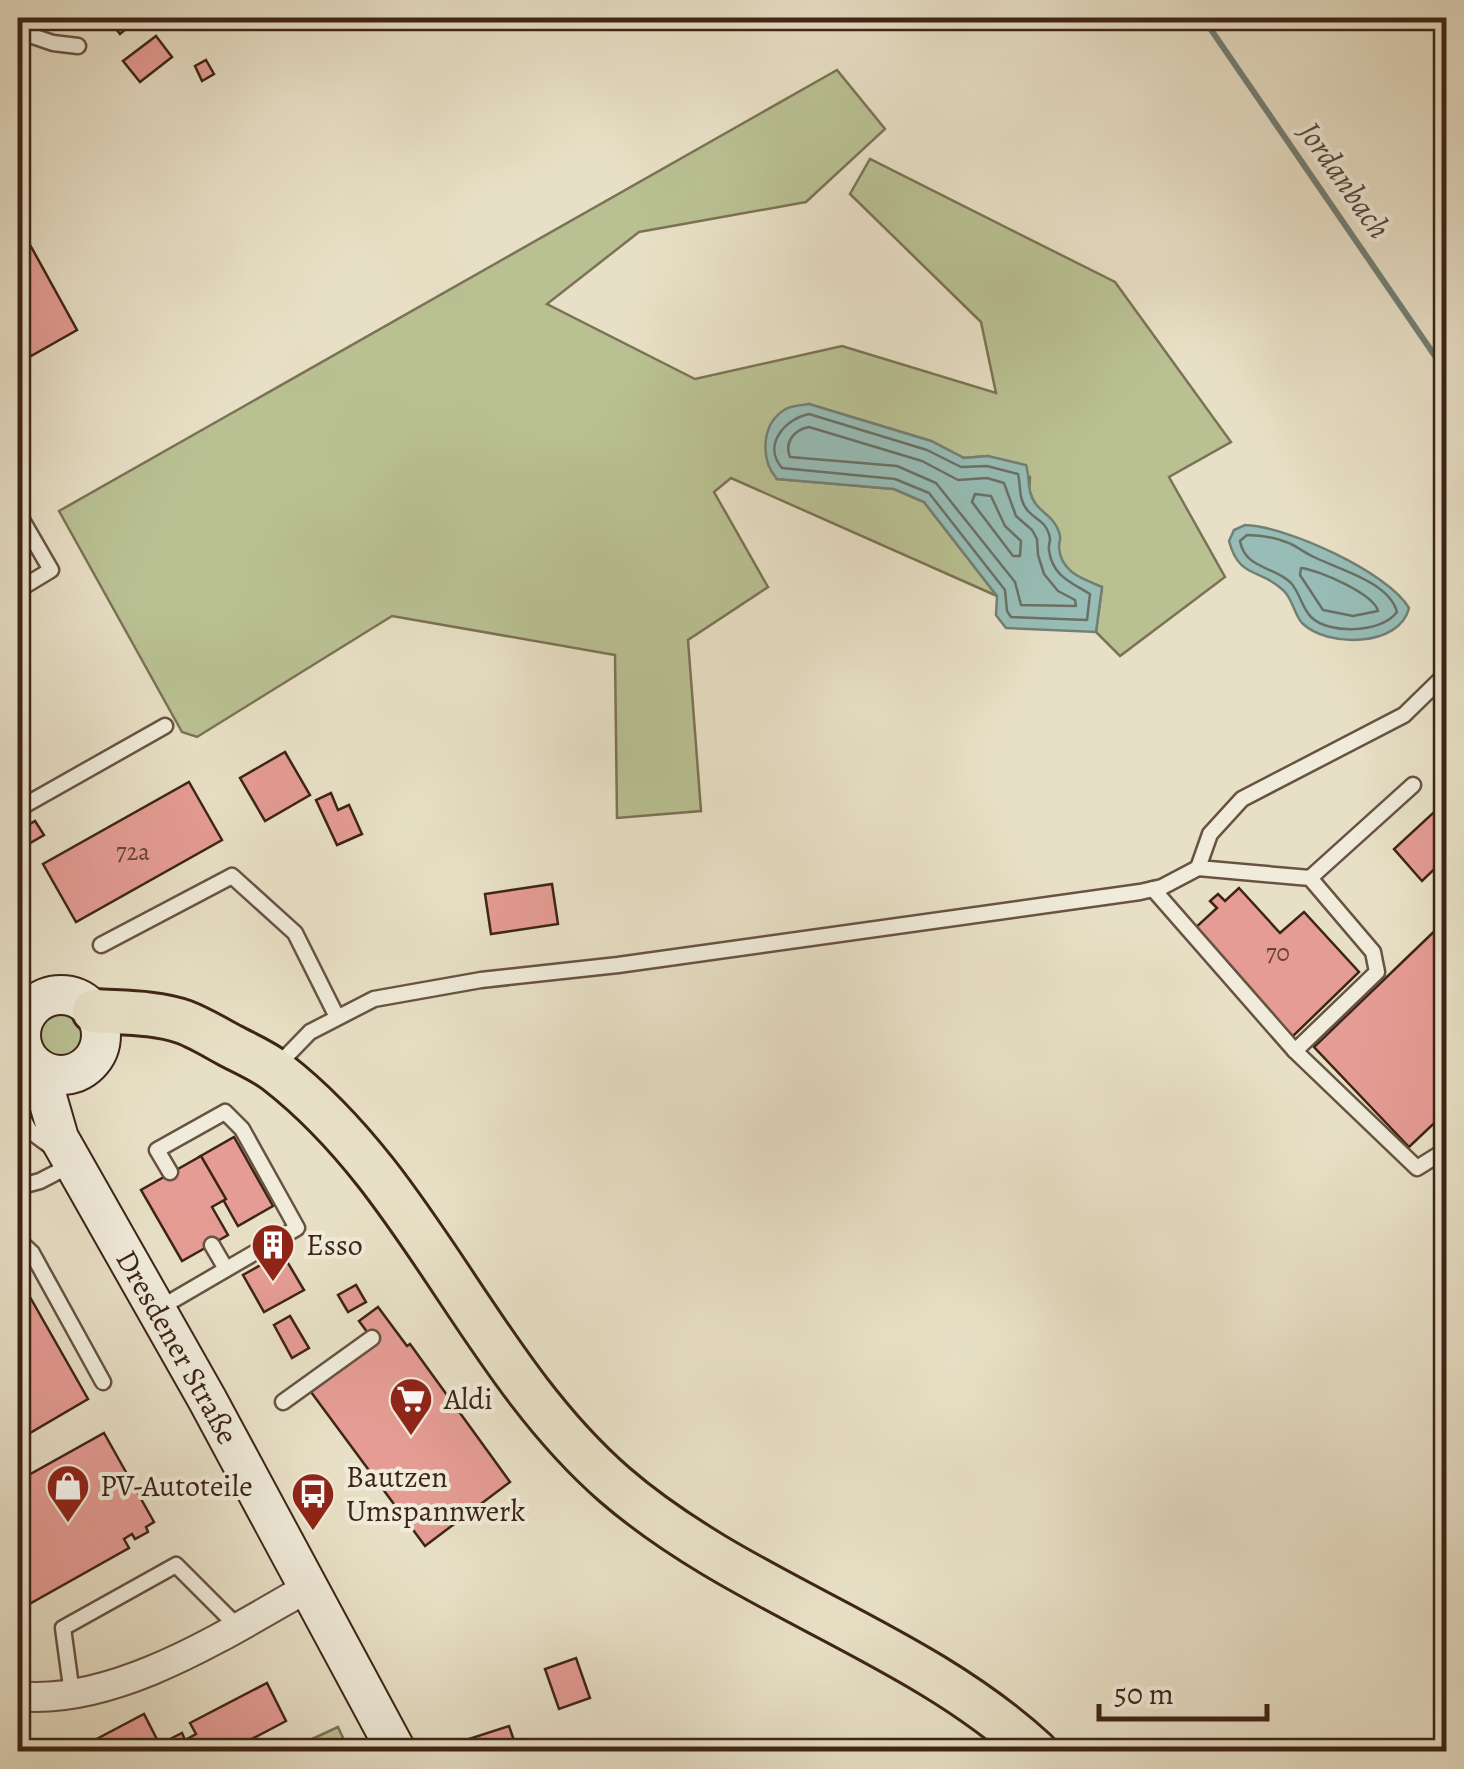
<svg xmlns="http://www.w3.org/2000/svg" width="1464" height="1769" font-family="Alegreya,serif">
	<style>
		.green { fill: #b9c193; stroke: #7c7255; stroke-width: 2.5 }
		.water { fill: #97bdb6; stroke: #738076; stroke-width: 2.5 }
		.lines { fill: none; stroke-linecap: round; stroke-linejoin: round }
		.shore { stroke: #6a7066; stroke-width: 2.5 }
		.stream { stroke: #738076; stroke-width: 6 }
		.building { fill: #e59c94; stroke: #3e2417; stroke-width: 2.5 }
		.lane-casing { stroke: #685343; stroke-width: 19 }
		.street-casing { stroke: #685343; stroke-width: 32 }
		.secondary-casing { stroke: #3e2417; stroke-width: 42 }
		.primary-casing { stroke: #3e2417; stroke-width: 48 }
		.lane { stroke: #f0ebda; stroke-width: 14 }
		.street { stroke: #f0ebda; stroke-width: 28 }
		.secondary { stroke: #f0ebda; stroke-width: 38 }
		.primary { stroke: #e8e0c6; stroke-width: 42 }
		.labels { text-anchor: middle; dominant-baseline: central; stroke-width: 8; stroke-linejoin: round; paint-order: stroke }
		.number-label { font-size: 25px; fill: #684236 }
		.poi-label { font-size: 30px; fill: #3e2417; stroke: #f0ebda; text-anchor: start }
		.street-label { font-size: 30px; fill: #3e2417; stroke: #f0ebda }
		.water-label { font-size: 32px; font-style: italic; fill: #544a3f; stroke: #f0ebda }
	</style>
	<rect width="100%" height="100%" fill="#e8e0c6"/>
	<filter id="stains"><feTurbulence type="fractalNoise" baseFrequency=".002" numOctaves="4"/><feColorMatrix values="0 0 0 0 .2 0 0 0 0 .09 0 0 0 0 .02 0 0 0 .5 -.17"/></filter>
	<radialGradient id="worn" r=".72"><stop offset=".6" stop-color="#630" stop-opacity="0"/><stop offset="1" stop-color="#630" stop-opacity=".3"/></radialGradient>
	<g class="green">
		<polygon points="837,70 885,129 806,202 639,232 547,304 695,379 842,346 996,393 981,322 850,194 870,159 1115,282 1231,442 1169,477 1225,577 1120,656 1096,632 1102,587 1073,575 1063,562 1029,491 1030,477 988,456 964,458 931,441 809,404 777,479 894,489 924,502 997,596 731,478 714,492 768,587 688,640 701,811 617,818 615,655 392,616 197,737 182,732 59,511"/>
		<circle cx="60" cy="1035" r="26"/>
		<polygon points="338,1727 349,1751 286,1751"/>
	</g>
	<g class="water">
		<path d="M 809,404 L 931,441 L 964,458 L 988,456 L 1026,465 C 1030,478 1027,492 1035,503 C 1043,514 1054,517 1059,532 C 1062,542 1059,537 1059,547 C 1060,572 1083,579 1102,587 L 1096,632 L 1006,628 L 996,615 L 997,596 L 924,502 L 894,489 L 777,479 C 761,461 760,426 784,410 C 789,406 802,405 809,404 Z"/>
		<path d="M 1245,525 C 1286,526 1388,572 1409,608 C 1400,647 1327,648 1302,623 C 1294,614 1293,599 1283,590 C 1260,568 1239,579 1229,541 L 1234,530 Z"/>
	</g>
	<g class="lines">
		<g class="shore">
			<path d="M 809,414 L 927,450 L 961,467 L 987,466 L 1018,474 C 1021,486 1018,500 1028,511 C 1036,520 1045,521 1049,534 C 1052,544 1048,539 1049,550 C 1052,576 1072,583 1090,594 L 1087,620 L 1011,617 L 1007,611 L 1005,590 L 929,493 L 895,479 L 782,468 C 762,445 785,419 809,414 Z"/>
			<path d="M 809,427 L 922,461 L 958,480 L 987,478 L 1004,483 L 1016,516 L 1032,530 L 1037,539 L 1038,555 L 1044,574 L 1058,591 L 1075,600 L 1076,606 L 1021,605 L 1015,582 L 936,483 L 897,466 L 790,457 C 784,442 794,430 809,427 Z"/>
			<polygon points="975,494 991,496 1005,526 1021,541 1020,556 1013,556 972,502"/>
			<path d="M 1247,535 C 1261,535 1273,537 1286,542 C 1296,545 1304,553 1314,557 C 1340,570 1389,582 1397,612 C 1382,633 1329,635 1311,617 C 1302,608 1300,593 1291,583 C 1274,566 1245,569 1240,541 Z"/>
			<path d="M 1301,568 C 1319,570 1374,594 1378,611 L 1353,616 L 1323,610 L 1300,575 Z"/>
		</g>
		<polyline class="stream" points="1203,18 1446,372"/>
	</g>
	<g class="building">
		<polygon points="107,18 137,18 138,19 120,34"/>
		<polygon points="156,36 172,57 140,82 123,61"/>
		<polygon points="206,60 214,74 202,81 195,66"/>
		<polygon points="18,223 77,330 31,356 18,331"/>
		<polygon points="285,752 310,795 265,821 240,778"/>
		<polygon points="189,782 222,840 76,922 43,864"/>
		<polygon points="331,793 338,810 349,805 362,834 337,845 316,800"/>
		<polygon points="1446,801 1446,858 1422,881 1394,849"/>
		<polygon points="35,821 44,835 18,850 18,831"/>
		<polygon points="552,884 558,924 491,934 485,894"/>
		<polygon points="1239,888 1280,933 1304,912 1359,972 1292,1037 1194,929 1217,908 1210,901 1218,894 1225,901"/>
		<polygon points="1446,920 1446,1112 1409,1147 1314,1047"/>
		<polygon points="234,1137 273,1206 238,1226 199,1157"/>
		<polygon points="201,1156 226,1199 212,1207 228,1235 182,1261 141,1190"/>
		<polygon points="282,1253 304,1290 264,1312 243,1275"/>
		<polygon points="18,1276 88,1399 18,1440"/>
		<polygon points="356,1285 366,1302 348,1312 338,1295"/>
		<polygon points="378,1307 407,1346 410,1344 510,1482 425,1546 311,1392 376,1344 359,1321"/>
		<polygon points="290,1316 309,1348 292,1358 274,1325"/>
		<polygon points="104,1433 154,1522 146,1527 148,1532 135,1539 132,1534 124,1539 129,1548 24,1607 18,1595 18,1481"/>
		<polygon points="576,1658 590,1698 559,1709 545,1669"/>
		<polygon points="267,1683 286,1721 227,1752 72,1752 144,1714 163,1751 173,1746 170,1739 182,1733 185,1740 196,1734 190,1723"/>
		<polygon points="509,1726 518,1752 449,1752 447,1746"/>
	</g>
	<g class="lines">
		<g class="lane-casing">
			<g id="lane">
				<polyline points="18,31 53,43 78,46"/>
				<polyline points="18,513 51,570 18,590"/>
				<polyline points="18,809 165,726"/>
				<polyline points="1310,878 1413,785"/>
				<polyline points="1153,889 1295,1051 1417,1168 1446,1150"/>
				<polyline points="101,945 232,876 295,933 337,1017"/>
				<polyline points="1295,1051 1377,972 1373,952 1310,878 1198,868 1210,834 1242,799 1404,715 1446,674"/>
				<polyline points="278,1065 310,1032 374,999 481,980 618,965 1140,892 1162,887 1198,868"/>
				<polyline points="18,1109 30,1131 53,1148"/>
				<polyline points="18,1187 40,1181 71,1165"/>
				<polyline points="18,1240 32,1253 103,1382"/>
				<polyline points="212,1245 226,1269"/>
				<polyline points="158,1309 297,1228 242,1129 225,1112 157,1150 170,1172"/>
				<polyline points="283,1402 372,1338"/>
				<polyline points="72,1694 63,1628 176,1565 237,1626"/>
			</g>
		</g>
		<g class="street-casing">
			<path id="street" d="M 18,1696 C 115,1706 224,1635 307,1588"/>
		</g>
		<g class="secondary-casing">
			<g id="secondary">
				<circle cx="61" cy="1035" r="40"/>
				<path id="s1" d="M 39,1069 L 59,1138 L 207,1399 L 397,1752"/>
			</g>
		</g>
		<g class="primary-casing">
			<path id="primary" d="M 94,1011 C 123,1013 156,1012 184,1022 C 200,1028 216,1038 231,1046 C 246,1054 263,1061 277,1072 C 421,1184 479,1367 615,1485 C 741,1594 915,1640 1036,1752"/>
		</g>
		<use href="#lane" class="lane"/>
		<use href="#street" class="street"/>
		<use href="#secondary" class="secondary"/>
		<use href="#primary" class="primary"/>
	</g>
	<defs>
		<g id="building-pin" transform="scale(2.25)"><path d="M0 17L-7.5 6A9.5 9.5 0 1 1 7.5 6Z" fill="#8f2418" stroke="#f0ebda"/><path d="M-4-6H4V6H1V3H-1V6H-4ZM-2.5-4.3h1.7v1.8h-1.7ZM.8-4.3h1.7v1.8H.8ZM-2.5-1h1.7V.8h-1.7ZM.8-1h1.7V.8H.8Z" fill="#fff"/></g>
		<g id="supermarket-pin" transform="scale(2.25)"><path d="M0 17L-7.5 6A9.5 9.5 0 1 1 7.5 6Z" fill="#8f2418" stroke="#f0ebda"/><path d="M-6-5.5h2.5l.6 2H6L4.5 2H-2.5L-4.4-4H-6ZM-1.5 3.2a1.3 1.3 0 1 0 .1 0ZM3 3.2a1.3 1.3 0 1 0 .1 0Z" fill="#fff"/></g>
		<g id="shop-pin" transform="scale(2.25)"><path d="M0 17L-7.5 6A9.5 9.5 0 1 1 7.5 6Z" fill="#8f2418" stroke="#f0ebda"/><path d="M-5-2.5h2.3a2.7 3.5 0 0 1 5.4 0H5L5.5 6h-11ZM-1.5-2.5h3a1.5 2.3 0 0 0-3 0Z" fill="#fff"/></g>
		<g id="bus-pin" transform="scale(2.25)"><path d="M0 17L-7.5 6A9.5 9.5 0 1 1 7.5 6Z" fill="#8f2418" stroke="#f0ebda"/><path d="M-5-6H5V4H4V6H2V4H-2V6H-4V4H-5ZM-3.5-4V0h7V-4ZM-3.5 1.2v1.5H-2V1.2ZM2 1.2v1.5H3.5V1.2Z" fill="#fff"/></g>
	</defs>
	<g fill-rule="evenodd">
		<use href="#building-pin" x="273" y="1245"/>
		<use href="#supermarket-pin" x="411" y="1399"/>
		<use href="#shop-pin" x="68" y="1486"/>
		<use href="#bus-pin" x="313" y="1494"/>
	</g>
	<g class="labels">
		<g class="number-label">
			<text x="133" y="852">72a</text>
			<text x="1278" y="953">70</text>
		</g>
		<g class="poi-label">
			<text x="306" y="1245">Esso</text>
			<text x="444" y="1399">Aldi</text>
			<text x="346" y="1477">Bautzen<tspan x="346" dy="34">Umspannwerk</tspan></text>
			<text x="100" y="1486">PV-Autoteile</text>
		</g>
		<g class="street-label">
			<text stroke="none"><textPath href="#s1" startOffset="312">Dresdener Straße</textPath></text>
		</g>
		<g class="water-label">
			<text transform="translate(1345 180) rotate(55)">Jordanbach</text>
		</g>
	</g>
	<rect width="1464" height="1769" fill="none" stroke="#e8e0c6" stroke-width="60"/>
	<rect x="20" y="20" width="1424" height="1729" fill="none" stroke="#3e2417" stroke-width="5"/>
	<rect x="30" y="30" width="1404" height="1709" fill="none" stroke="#3e2417" stroke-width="2.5"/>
	<path d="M1099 1704v15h168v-15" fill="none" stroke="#3e2417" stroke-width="5"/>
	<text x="1114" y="1704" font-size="30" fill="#3e2417" stroke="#f0ebda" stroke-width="8" paint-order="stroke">50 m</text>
	<rect width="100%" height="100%" filter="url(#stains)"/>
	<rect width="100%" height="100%" fill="url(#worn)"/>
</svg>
